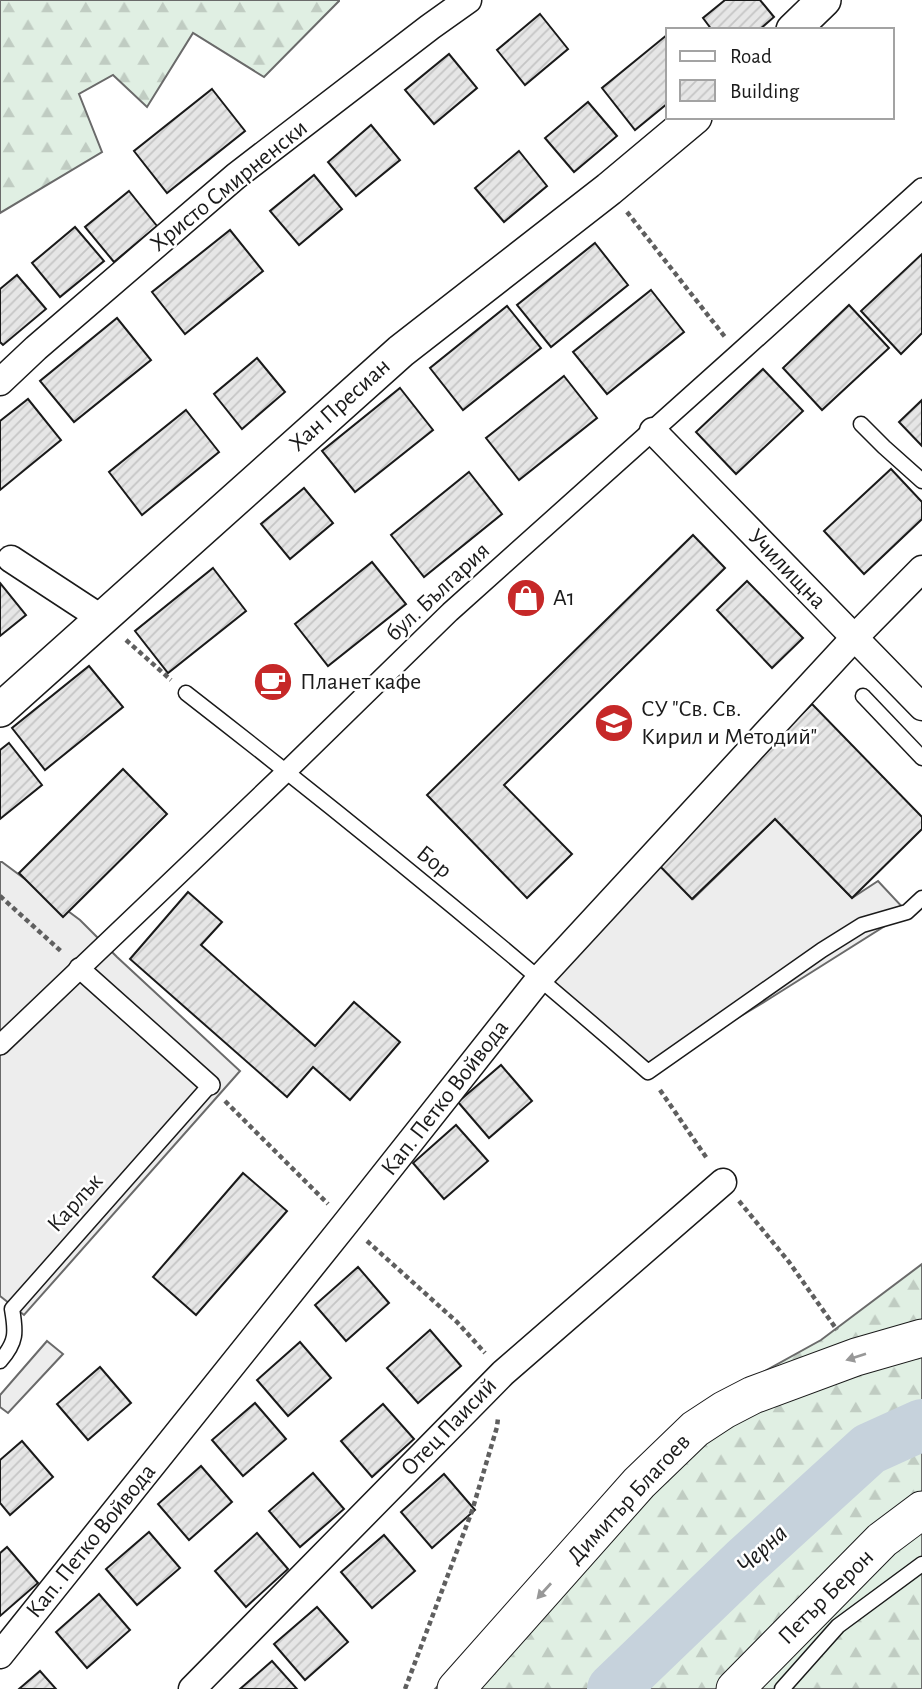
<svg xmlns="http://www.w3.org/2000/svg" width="922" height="1689" font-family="'Alegreya Sans',sans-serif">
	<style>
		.forest { fill: url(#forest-firs); stroke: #6a6a6a; stroke-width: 2 }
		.parking { fill: #ededed; stroke: #6a6a6a; stroke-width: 2 }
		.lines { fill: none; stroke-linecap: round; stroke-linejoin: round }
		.river { stroke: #c6d2dc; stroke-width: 52 }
		.building { fill: url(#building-hatch); stroke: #1a1a1a; stroke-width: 2 }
		.service-casing { stroke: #1a1a1a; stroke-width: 17 }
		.pedestrian-casing { stroke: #1a1a1a; stroke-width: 22 }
		.minor-casing { stroke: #1a1a1a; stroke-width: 29 }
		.tertiary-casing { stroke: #1a1a1a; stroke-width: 36 }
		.secondary-casing { stroke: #1a1a1a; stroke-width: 39 }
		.path { stroke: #5f5f5f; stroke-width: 4.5; stroke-dasharray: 5 3.5; stroke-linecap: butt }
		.service { stroke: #fff; stroke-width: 14 }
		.pedestrian { stroke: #fff; stroke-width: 19 }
		.minor { stroke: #fff; stroke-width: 26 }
		.tertiary { stroke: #fff; stroke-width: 33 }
		.secondary { stroke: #fff; stroke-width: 37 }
		.oneway { fill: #989898 }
		.labels { text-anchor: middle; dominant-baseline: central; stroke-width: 5; stroke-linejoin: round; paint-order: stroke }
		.street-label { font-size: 24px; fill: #1a1a1a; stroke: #fff }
		.poi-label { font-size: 24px; fill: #1a1a1a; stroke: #fff; text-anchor: start }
		.water-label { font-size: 26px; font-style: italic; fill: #1a1a1a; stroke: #fff }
	</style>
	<defs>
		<pattern id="forest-firs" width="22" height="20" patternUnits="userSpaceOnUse" patternTransform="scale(1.75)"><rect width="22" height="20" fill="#e0efe3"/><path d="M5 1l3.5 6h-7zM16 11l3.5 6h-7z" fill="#c0ccc2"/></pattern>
		<pattern id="building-hatch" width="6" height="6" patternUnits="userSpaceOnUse" patternTransform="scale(1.75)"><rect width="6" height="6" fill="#e6e6e6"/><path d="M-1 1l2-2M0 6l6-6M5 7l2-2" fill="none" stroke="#c5c5c5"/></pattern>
	</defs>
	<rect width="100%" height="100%" fill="#fff"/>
	<g class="forest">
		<polygon points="0,0 339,0 339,1 264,77 193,33 147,107 113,75 79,94 102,152 0,213"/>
		<polygon points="922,1264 922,1689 435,1689 711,1401 821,1340"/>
	</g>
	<g class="parking">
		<polygon points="775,819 852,898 878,881 907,912 769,999 648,1072 540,978 653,859 693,899"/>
		<polygon points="0,862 2,862 80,920 117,957 240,1071 24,1315 0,1296"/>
		<polygon points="47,1341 63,1354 8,1413 0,1407 0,1395"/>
	</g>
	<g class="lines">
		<polyline class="river" points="613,1689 745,1562 869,1449 922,1425"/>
	</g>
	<g class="building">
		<polygon points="725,0 760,0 774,17 759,30 712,30 703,18"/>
		<polygon points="540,14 568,49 525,85 497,50"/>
		<polygon points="668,34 668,103 635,130 602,88"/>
		<polygon points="449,54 477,88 434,124 405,90"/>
		<polygon points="212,89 245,131 167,193 134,151"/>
		<polygon points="588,102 617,136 574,172 545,138"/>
		<polygon points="371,125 400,160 356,196 328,162"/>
		<polygon points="519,151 547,186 504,222 475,188"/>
		<polygon points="314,175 342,209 299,245 270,211"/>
		<polygon points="129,191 157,226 114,262 85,227"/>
		<polygon points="75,227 104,261 60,297 32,263"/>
		<polygon points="230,230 263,271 185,334 152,292"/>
		<polygon points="595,243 628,285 551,347 517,305"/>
		<polygon points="922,254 922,333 901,354 861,311"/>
		<polygon points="17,275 46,309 3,345 0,342 0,289"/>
		<polygon points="651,290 684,332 607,394 573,352"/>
		<polygon points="849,305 889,348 822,410 783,368"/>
		<polygon points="507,306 541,348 463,410 430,368"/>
		<polygon points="117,318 151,360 74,422 40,381"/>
		<polygon points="257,358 285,392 242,429 214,394"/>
		<polygon points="763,369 803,411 736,474 696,432"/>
		<polygon points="564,376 597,418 519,480 486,438"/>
		<polygon points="400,388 433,430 355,492 322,451"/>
		<polygon points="28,399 61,440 0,490 0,421"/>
		<polygon points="922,400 922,446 899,422"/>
		<polygon points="186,410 219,452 142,515 109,472"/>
		<polygon points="891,469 922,502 922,519 864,574 824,531"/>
		<polygon points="469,472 502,514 424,577 391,535"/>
		<polygon points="304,488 333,523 290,559 261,524"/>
		<polygon points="693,535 725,568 504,785 572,854 527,898 427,795"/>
		<polygon points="372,562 406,604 328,666 295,624"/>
		<polygon points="213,568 246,611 168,673 135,631"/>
		<polygon points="747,581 803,638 772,668 717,610"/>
		<polygon points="0,583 26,615 0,636"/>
		<polygon points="89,666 123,707 45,770 12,728"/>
		<polygon points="812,704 922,817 922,829 852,898 775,819 692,899 653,859"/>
		<polygon points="9,743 42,785 0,819 0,750"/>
		<polygon points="123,769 167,814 63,917 19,873"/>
		<polygon points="188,892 222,922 201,945 315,1046 354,1002 400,1042 350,1100 313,1067 287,1097 130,959"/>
		<polygon points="501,1065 532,1101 489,1138 458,1102"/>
		<polygon points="456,1125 488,1161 444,1199 413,1163"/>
		<polygon points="243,1173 287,1211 196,1315 153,1277"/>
		<polygon points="358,1267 389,1303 346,1341 315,1305"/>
		<polygon points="430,1330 461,1366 418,1403 387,1368"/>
		<polygon points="300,1342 331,1378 288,1416 257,1380"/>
		<polygon points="100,1367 131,1403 88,1440 57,1404"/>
		<polygon points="255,1403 286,1439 243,1476 212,1440"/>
		<polygon points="383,1404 414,1439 372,1477 341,1441"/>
		<polygon points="22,1441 53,1477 10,1515 0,1503 0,1460"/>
		<polygon points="201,1466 232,1502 189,1540 158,1504"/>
		<polygon points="313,1473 344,1509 300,1547 269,1511"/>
		<polygon points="444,1474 475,1510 432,1548 401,1512"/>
		<polygon points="149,1532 180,1568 137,1605 106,1569"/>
		<polygon points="257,1533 288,1569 246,1607 215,1571"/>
		<polygon points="384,1535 415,1571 372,1608 341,1572"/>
		<polygon points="7,1547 38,1583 0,1616 0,1553"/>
		<polygon points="99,1594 130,1630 87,1668 56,1632"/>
		<polygon points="317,1607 348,1642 305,1680 274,1644"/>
		<polygon points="272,1661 297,1689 240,1689"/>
		<polygon points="40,1671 56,1689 19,1689"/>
	</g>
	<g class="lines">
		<g class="service-casing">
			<g id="service">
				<polyline points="861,424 884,447 922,481"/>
				<path d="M 186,693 C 343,815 498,941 648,1072 L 822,950 L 862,925 L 907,912 L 922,898"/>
				<polyline points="863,696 922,758"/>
				<path d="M 0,1361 C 17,1342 16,1332 12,1309 L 210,1085"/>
				<polyline points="782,1689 838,1626 922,1564"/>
			</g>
		</g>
		<g class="pedestrian-casing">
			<g id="pedestrian">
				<polyline points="79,968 210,1085"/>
				<polyline points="0,1045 287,771 450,612 738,354 922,188"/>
			</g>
		</g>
		<g class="minor-casing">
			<g id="minor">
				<polyline points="0,382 36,348 236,176 430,27 468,0"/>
				<polyline points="653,431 922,707"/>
				<polyline points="11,559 101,618"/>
				<polyline points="0,1655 346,1223 540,978 854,638 922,569"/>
				<polyline points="192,1689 503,1373 723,1182"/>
			</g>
		</g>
		<g class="tertiary-casing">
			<g id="tertiary">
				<polyline points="793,30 824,0"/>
				<polyline points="0,710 401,351 609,189 695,117"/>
			</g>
		</g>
		<g class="secondary-casing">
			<g id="secondary">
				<polyline points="456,1689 639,1483 695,1429 724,1410 753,1395 856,1357 922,1338"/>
				<polyline points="735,1689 882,1540 922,1510"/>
			</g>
		</g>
		<g class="path">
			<polyline points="627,212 725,337"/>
			<polyline points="126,640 171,680"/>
			<polyline points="0,896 63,953"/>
			<polyline points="660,1090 708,1160"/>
			<polyline points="225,1101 328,1204"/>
			<polyline points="739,1201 789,1262 837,1330"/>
			<polyline points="367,1241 457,1322 485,1353"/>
			<polyline points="405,1689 472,1511 497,1427 498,1418"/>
		</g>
		<use href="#service" class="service"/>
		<use href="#pedestrian" class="pedestrian"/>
		<use href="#minor" class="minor"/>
		<use href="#tertiary" class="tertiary"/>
		<use href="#secondary" class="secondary"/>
	</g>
	<defs><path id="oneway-solid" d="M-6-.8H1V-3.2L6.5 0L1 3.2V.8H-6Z" transform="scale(1.75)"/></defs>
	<g class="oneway">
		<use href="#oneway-solid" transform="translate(856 1357) rotate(162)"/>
		<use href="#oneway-solid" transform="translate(544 1591) rotate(132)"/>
	</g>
	<defs>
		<g id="shop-disc" transform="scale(2.0125)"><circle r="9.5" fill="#c62828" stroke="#fff"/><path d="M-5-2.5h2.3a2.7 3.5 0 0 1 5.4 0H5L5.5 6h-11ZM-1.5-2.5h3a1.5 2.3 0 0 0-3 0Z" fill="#fff"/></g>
		<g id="cafe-disc" transform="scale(2.0125)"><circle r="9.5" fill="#c62828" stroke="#fff"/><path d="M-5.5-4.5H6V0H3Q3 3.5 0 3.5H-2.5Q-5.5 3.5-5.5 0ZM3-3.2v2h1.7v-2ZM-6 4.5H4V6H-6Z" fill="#fff"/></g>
		<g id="school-disc" transform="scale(2.0125)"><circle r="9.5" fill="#c62828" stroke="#fff"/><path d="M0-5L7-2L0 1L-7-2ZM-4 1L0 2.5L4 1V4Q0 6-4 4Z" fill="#fff"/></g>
	</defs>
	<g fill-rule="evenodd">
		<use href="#shop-disc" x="526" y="598"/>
		<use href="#cafe-disc" x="273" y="682"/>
		<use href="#school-disc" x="614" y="723"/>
	</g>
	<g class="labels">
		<g class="street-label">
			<text transform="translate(229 186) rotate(-39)">Христо Смирненски</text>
			<text transform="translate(340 405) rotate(-42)">Хан Пресиан</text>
			<text transform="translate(787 569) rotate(46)">Училищна</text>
			<text transform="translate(438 592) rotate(-43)">бул. България</text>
			<text transform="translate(434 862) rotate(39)">Бор</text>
			<text transform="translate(445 1098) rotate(-52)">Кап. Петко Войвода</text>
			<text transform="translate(75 1203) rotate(-48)">Карлък</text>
			<text transform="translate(449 1427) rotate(-46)">Отец Паисий</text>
			<text transform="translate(629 1499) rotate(-47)">Димитър Благоев</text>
			<text transform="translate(91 1541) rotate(-51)">Кап. Петко Войвода</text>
			<text transform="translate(826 1597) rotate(-45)">Петър Берон</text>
		</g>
		<g class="poi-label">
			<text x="553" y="598">A1</text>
			<text x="300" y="682">Планет кафе</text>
			<text x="641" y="709">СУ "Св. Св.<tspan x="641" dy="28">Кирил и Методий"</tspan></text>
		</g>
		<g class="water-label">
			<text transform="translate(762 1549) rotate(-43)">Черна</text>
		</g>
	</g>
	<rect x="666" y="28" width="228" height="91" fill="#ffffff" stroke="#a3a3a3" stroke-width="2"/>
	<rect x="680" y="51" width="35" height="10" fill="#ffffff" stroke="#a3a3a3" stroke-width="2"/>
	<text x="730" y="63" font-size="21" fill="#1a1a1a">Road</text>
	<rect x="680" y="80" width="35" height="21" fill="url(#building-hatch)" stroke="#a3a3a3" stroke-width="2"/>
	<text x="730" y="98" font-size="21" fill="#1a1a1a">Building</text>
</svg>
